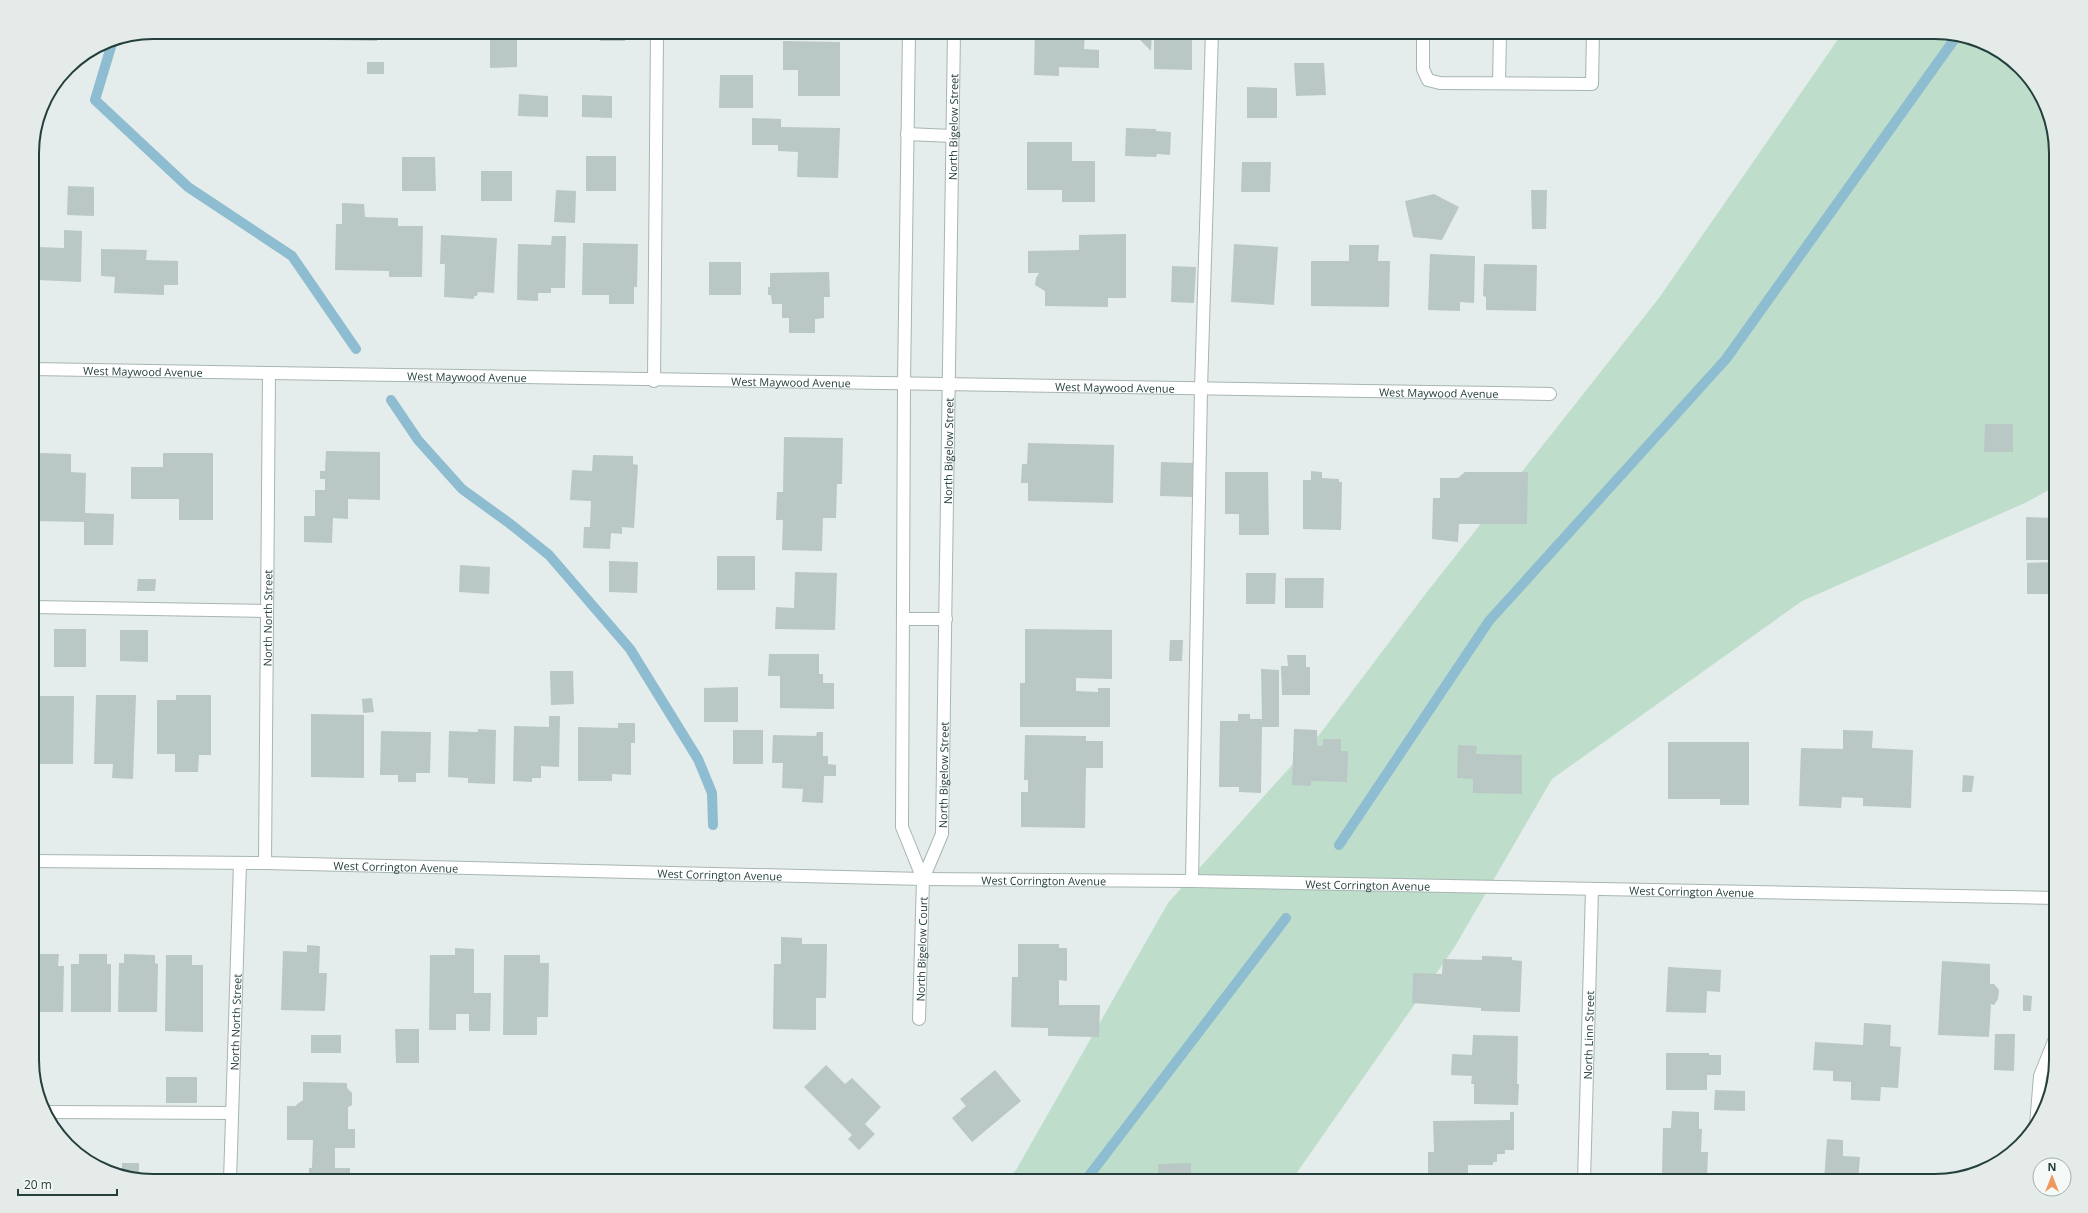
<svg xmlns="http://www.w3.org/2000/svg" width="2088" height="1213" font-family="'Open Sans',sans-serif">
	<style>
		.green { fill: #bedecb }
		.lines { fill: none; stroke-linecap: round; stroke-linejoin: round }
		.stream { stroke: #8ebcd1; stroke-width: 10 }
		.building { fill: #b9c8c4 }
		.service-casing { stroke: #a7b5b3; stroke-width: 14 }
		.minor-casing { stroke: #a7b5b3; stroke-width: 14 }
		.service { stroke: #fff; stroke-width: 12 }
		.minor { stroke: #fff; stroke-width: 12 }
		.labels { text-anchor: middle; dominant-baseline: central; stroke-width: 4; stroke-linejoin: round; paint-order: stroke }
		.street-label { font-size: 11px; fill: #243f3c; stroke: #f5faf8 }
		.rim { fill: none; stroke: #243f3c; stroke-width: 2 }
	</style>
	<rect width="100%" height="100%" fill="#e4edeb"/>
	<polygon class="green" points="1843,32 1935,32 1996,48 2040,92 2056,145 2056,486 2025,503 1802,601 1552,779 1454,948 1291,1181 1005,1181 1016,1170 1168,903 1320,734 1427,592 1659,298"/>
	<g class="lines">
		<g class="stream">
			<polyline points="113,40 95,100 188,187 292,256 356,349"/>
			<polyline points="391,400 418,440 462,489 509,523 549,555 630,649 698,759 712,793 713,825"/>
			<polyline points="1339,845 1489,621 1726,359 1956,37"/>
			<polyline points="1085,1181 1286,918"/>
		</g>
	</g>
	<g class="building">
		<polygon points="327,32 378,32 377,41 327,40"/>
		<rect x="600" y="32" width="25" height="9"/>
		<polygon points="1035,32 1085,32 1084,49 1099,50 1099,68 1059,67 1059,76 1034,75"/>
		<polygon points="1132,32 1152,32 1151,51"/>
		<polygon points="1154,32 1192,32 1192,70 1154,69"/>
		<polygon points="490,38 517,38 517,67 490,68"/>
		<polygon points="783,41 840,42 840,96 798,96 798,70 783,70"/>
		<rect x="367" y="62" width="17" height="12"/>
		<polygon points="1294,63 1324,63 1326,95 1296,96"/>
		<polygon points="720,75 753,75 753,108 719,108"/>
		<polygon points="1247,87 1277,88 1277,118 1247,118"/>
		<polygon points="519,94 548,96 548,117 518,116"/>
		<polygon points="582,95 612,96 612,118 582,117"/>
		<polygon points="752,118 781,119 781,127 840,128 838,178 797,177 798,152 778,151 778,145 752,145"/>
		<polygon points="1126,128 1156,129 1156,131 1171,132 1170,155 1157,154 1156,157 1125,156"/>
		<polygon points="1027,142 1072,142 1072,161 1095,161 1095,202 1062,202 1062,190 1027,190"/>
		<rect x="586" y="156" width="30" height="35"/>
		<polygon points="402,157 435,157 436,191 402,191"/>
		<polygon points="1242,162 1271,162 1270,192 1241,192"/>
		<rect x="481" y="171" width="31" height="30"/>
		<polygon points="68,186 94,187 94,216 67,215"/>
		<polygon points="556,190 576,191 575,223 554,222"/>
		<polygon points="1531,190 1547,190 1546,229 1532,229"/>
		<polygon points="1434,194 1459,207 1442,240 1413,237 1405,201"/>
		<polygon points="342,203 364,204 365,217 398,218 398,226 423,226 422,277 389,277 389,271 335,270 336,224 342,224"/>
		<polygon points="64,230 82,231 81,282 38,280 37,247 64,248"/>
		<polygon points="1126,234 1126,298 1108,298 1108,307 1045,306 1045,291 1035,285 1036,278 1039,273 1028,273 1028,251 1079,250 1079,235"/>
		<polygon points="441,235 497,238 494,293 478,292 477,296 474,296 474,299 444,297 445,264 440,264"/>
		<polygon points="552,236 566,236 565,288 551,288 551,293 538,293 538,301 517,300 518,244 551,245"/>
		<polygon points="583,243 638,244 637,287 634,287 634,304 609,304 609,295 582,295"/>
		<polygon points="1234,244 1278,247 1274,305 1231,302"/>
		<polygon points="1349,245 1379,245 1378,261 1390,261 1389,307 1311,306 1311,261 1349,261"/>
		<polygon points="101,249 147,250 146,260 178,261 178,285 164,285 164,295 114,293 115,277 101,276"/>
		<polygon points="1430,254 1475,256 1474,303 1460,302 1460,311 1428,310"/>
		<rect x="709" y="262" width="32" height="33"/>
		<polygon points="1484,264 1537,265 1536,311 1486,310 1486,297 1483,296"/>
		<polygon points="1172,266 1196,267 1194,303 1171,302"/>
		<polygon points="829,272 830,297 824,297 824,318 815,319 815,333 789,333 789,318 782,318 782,304 772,304 771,295 768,295 768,287 770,287 770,273"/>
		<polygon points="1985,424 2013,424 2013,452 1984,452"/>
		<polygon points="784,437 843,438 842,484 837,484 836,518 823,518 822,551 782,550 783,520 776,520 777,492 783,492"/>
		<polygon points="1028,443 1114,445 1113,503 1028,501 1028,483 1021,483 1022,464 1027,464"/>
		<polygon points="326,451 380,452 380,500 348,499 348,519 333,518 332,543 304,542 304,516 315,516 315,490 325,490 325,479 320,479 320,471 325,471"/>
		<polygon points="40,453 71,454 71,472 86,473 85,513 114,514 113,545 84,545 84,522 35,521 35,496 39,496"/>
		<polygon points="163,453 213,453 213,520 179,520 179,499 131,499 131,467 163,467"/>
		<polygon points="593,455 633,456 633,464 638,465 634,528 622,527 622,534 611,533 610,549 583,548 584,527 590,527 591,501 570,500 572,470 592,471"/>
		<polygon points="1161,462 1193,463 1192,497 1160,496"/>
		<polygon points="1311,471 1322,472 1322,478 1339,479 1339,482 1342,482 1341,530 1303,529 1303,480 1311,480"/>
		<polygon points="1225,472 1268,472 1269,535 1239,535 1239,514 1225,514"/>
		<polygon points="1465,472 1528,472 1527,524 1459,524 1458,542 1432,539 1433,498 1440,498 1440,478 1458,478"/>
		<polygon points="2026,517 2056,518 2056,560 2026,560"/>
		<rect x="717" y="556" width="38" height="34"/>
		<polygon points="609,561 638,562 637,593 609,592"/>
		<polygon points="2056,562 2056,594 2027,594 2027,563"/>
		<polygon points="460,565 490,567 489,594 459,592"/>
		<polygon points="795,572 837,573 835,630 775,629 776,607 794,608"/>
		<polygon points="1246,573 1276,573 1275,604 1246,604"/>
		<polygon points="1285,578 1324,578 1323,608 1285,608"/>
		<polygon points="138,579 156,579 155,591 137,591"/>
		<rect x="54" y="629" width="32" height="38"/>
		<polygon points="1025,629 1112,630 1112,679 1076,678 1076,691 1098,692 1098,688 1110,688 1110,727 1020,727 1020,683 1025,683"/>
		<polygon points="120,630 148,630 148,662 120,661"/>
		<polygon points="1170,640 1183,640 1182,661 1169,661"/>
		<polygon points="769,654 819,654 819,674 823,674 823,683 834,683 834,709 780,708 780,676 768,676"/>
		<polygon points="1287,655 1306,655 1306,667 1310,667 1310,695 1282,695 1281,666 1288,666"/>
		<polygon points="1261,669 1279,670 1279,727 1262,727 1261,793 1239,792 1239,787 1219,787 1220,721 1238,721 1238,714 1250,714 1250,719 1262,719"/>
		<polygon points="550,671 573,671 574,704 551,705"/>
		<polygon points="738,687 738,722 704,722 704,688"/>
		<polygon points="96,695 136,695 133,779 112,778 113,764 94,764"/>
		<polygon points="176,695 211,695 211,755 199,755 198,772 175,772 175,754 157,754 157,700 176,700"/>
		<polygon points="33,696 74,696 73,764 32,764"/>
		<polygon points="372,698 374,712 363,713 362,699"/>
		<polygon points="311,714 364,715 364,778 311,777"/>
		<polygon points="549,716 560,716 559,767 541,766 541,778 532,778 532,782 513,781 514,726 549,727"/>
		<polygon points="618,723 635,723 635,743 631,743 631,775 612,774 612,781 578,781 578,727 618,728"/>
		<polygon points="478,729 496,730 495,784 468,783 468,778 448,777 449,731 478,732"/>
		<polygon points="1294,729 1317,730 1317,746 1323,746 1323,739 1341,739 1341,751 1348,751 1347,782 1311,781 1311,786 1292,785"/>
		<rect x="733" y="730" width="30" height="34"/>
		<polygon points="1843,730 1873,731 1872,748 1913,750 1911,808 1863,806 1863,798 1842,797 1841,808 1799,806 1801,748 1843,749"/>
		<polygon points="381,731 431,732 430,773 416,773 416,782 398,782 398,775 380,775"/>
		<polygon points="817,732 823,732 823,756 828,756 828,764 836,765 836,776 824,776 823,803 802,802 803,789 782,788 783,763 772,763 773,735 816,736"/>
		<polygon points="1025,735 1086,736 1086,741 1103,741 1103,768 1086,768 1085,828 1021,827 1021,792 1028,792 1028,780 1024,780"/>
		<polygon points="1668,742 1749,742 1749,805 1720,805 1720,799 1668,799"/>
		<polygon points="1458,745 1477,746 1476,754 1522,755 1522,794 1473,793 1473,779 1457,778"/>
		<polygon points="1963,775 1974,776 1972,792 1962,792"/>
		<polygon points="781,937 802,938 802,944 827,944 826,998 816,998 816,1030 773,1029 774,964 781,964"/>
		<polygon points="1018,944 1059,944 1059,948 1067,948 1067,981 1059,980 1059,1005 1100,1005 1099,1037 1048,1036 1048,1028 1011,1027 1012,977 1018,977"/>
		<polygon points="307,945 320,946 319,973 327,973 325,1011 281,1010 283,951 307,952"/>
		<polygon points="455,948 474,949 474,993 491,993 490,1031 469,1031 469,1014 456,1014 456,1030 429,1030 430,955 455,955"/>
		<polygon points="32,954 59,954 58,966 64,966 63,1012 32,1012"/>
		<polygon points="79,954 107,954 107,964 111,964 111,1012 71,1012 71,964 79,964"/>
		<polygon points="124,954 155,955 155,963 158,964 157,1012 118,1012 119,963 124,963"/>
		<polygon points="166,955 192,955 192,965 203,965 203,1032 165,1031"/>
		<polygon points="504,955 540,955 540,963 549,963 548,1017 537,1017 537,1035 503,1035"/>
		<polygon points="1482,956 1512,957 1512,960 1522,961 1520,1012 1481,1011 1481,1008 1412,1003 1413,973 1442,974 1443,959 1482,960"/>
		<polygon points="1942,961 1990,964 1990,984 1994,984 1999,990 1998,999 1994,1005 1991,1004 1989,1037 1938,1035"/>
		<polygon points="1668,967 1721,970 1720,992 1707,991 1706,1013 1666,1012"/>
		<polygon points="2023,995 2032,996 2031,1011 2023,1011"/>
		<polygon points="1864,1023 1891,1025 1890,1046 1901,1047 1898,1088 1881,1087 1880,1101 1851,1100 1851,1082 1833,1081 1833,1071 1813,1070 1815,1042 1863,1045"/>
		<polygon points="395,1029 419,1029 419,1063 396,1063"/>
		<polygon points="1995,1034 2015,1034 2014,1071 1994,1070"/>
		<rect x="311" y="1035" width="30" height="18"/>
		<polygon points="1473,1035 1518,1036 1517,1084 1519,1084 1518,1105 1474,1104 1474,1084 1471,1084 1472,1076 1451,1075 1452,1054 1472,1055"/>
		<polygon points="1666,1053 1709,1053 1709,1055 1721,1055 1721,1075 1707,1075 1707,1090 1666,1090"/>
		<polygon points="826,1065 845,1084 852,1078 881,1107 865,1124 875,1134 859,1150 848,1139 852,1135 804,1087"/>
		<polygon points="995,1070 1021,1101 972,1142 952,1118 966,1106 960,1099"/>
		<rect x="166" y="1077" width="31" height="26"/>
		<polygon points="303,1082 347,1083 347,1088 352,1093 352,1105 348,1107 348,1129 355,1129 355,1148 335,1148 335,1168 350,1168 350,1181 309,1181 309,1168 312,1168 313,1140 287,1140 287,1106 295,1106 303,1100"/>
		<polygon points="1715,1090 1745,1091 1745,1111 1714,1110"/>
		<polygon points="1672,1111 1699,1112 1699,1129 1702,1129 1701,1152 1708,1152 1707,1178 1662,1176 1663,1128 1671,1128"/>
		<polygon points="1510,1112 1514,1112 1514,1150 1505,1150 1505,1154 1497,1154 1497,1162 1493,1162 1493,1165 1468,1165 1468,1181 1428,1181 1428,1152 1434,1152 1433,1121 1510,1120"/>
		<polygon points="1827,1139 1843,1140 1843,1156 1860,1157 1858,1181 1824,1181"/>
		<polygon points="122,1163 139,1163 139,1177 122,1173"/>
		<polygon points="1191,1163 1191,1181 1158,1181 1158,1164"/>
	</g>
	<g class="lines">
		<g class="service-casing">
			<g id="service">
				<polyline points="1423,32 1423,69 1428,80 1440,83 1592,84 1593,32"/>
				<polyline points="1499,83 1500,32"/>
				<polyline points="907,134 952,136"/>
				<polyline points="654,381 657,32"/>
				<polyline points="32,607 267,611"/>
				<polyline points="903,619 946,619"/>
				<polyline points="1192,881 1201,389 1212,32"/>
				<polyline points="47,1112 232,1113"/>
				<polyline points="2036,1125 2040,1076 2056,1036"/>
			</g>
		</g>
		<g class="minor-casing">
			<g id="minor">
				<polyline points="909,32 904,383 902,827 923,879"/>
				<path id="s1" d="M 32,369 L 1550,394"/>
				<path id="s2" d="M 32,861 L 265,863 L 923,879 L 1192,881 L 2056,898"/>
				<path id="s3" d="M 265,863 L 269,373"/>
				<path id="s4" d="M 919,1019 L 923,879 L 942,834 L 954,32"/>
				<path id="s5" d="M 230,1181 L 240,863"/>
				<path id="s6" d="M 1584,1181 L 1592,889"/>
			</g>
		</g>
		<use href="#service" class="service"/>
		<use href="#minor" class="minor"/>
	</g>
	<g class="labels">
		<g class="street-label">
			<text stroke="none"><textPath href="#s4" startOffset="896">North Bigelow Street</textPath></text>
			<text stroke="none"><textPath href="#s1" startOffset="111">West Maywood Avenue</textPath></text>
			<text stroke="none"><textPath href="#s1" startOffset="435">West Maywood Avenue</textPath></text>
			<text stroke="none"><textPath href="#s1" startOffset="759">West Maywood Avenue</textPath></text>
			<text stroke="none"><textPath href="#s1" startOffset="1083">West Maywood Avenue</textPath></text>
			<text stroke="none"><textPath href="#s1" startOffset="1407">West Maywood Avenue</textPath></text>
			<text stroke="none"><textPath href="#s4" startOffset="572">North Bigelow Street</textPath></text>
			<text stroke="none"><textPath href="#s3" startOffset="245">North North Street</textPath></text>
			<text stroke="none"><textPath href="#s4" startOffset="248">North Bigelow Street</textPath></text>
			<text stroke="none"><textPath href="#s2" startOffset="364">West Corrington Avenue</textPath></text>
			<text stroke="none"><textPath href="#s2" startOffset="688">West Corrington Avenue</textPath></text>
			<text stroke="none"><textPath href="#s2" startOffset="1012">West Corrington Avenue</textPath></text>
			<text stroke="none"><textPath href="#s2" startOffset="1336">West Corrington Avenue</textPath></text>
			<text stroke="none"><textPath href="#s2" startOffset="1660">West Corrington Avenue</textPath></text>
			<text stroke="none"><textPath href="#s4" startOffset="70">North Bigelow Court</textPath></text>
			<text stroke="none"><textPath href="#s5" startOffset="159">North North Street</textPath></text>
			<text stroke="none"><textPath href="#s6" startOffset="146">North Linn Street</textPath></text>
		</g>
	</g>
	<path d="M0 0H2088V1213H0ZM153 39H1935A114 114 0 0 1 2049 153V1060A114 114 0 0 1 1935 1174H153A114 114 0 0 1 39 1060V153A114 114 0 0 1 153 39Z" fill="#e4ebe9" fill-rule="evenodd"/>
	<path class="rim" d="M153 39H1935A114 114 0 0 1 2049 153V1060A114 114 0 0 1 1935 1174H153A114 114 0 0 1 39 1060V153A114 114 0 0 1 153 39Z"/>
	<g transform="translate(2052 1177)"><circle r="19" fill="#f5faf8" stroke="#a1afad"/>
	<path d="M0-3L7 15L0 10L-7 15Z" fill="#ef9960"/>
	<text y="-6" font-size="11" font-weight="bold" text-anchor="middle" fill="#243f3c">N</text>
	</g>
	<path d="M18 1189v6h99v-6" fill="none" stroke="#243f3c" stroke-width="2"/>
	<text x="24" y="1189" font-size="12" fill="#243f3c" stroke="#f5faf8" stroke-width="3" paint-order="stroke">20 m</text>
</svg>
